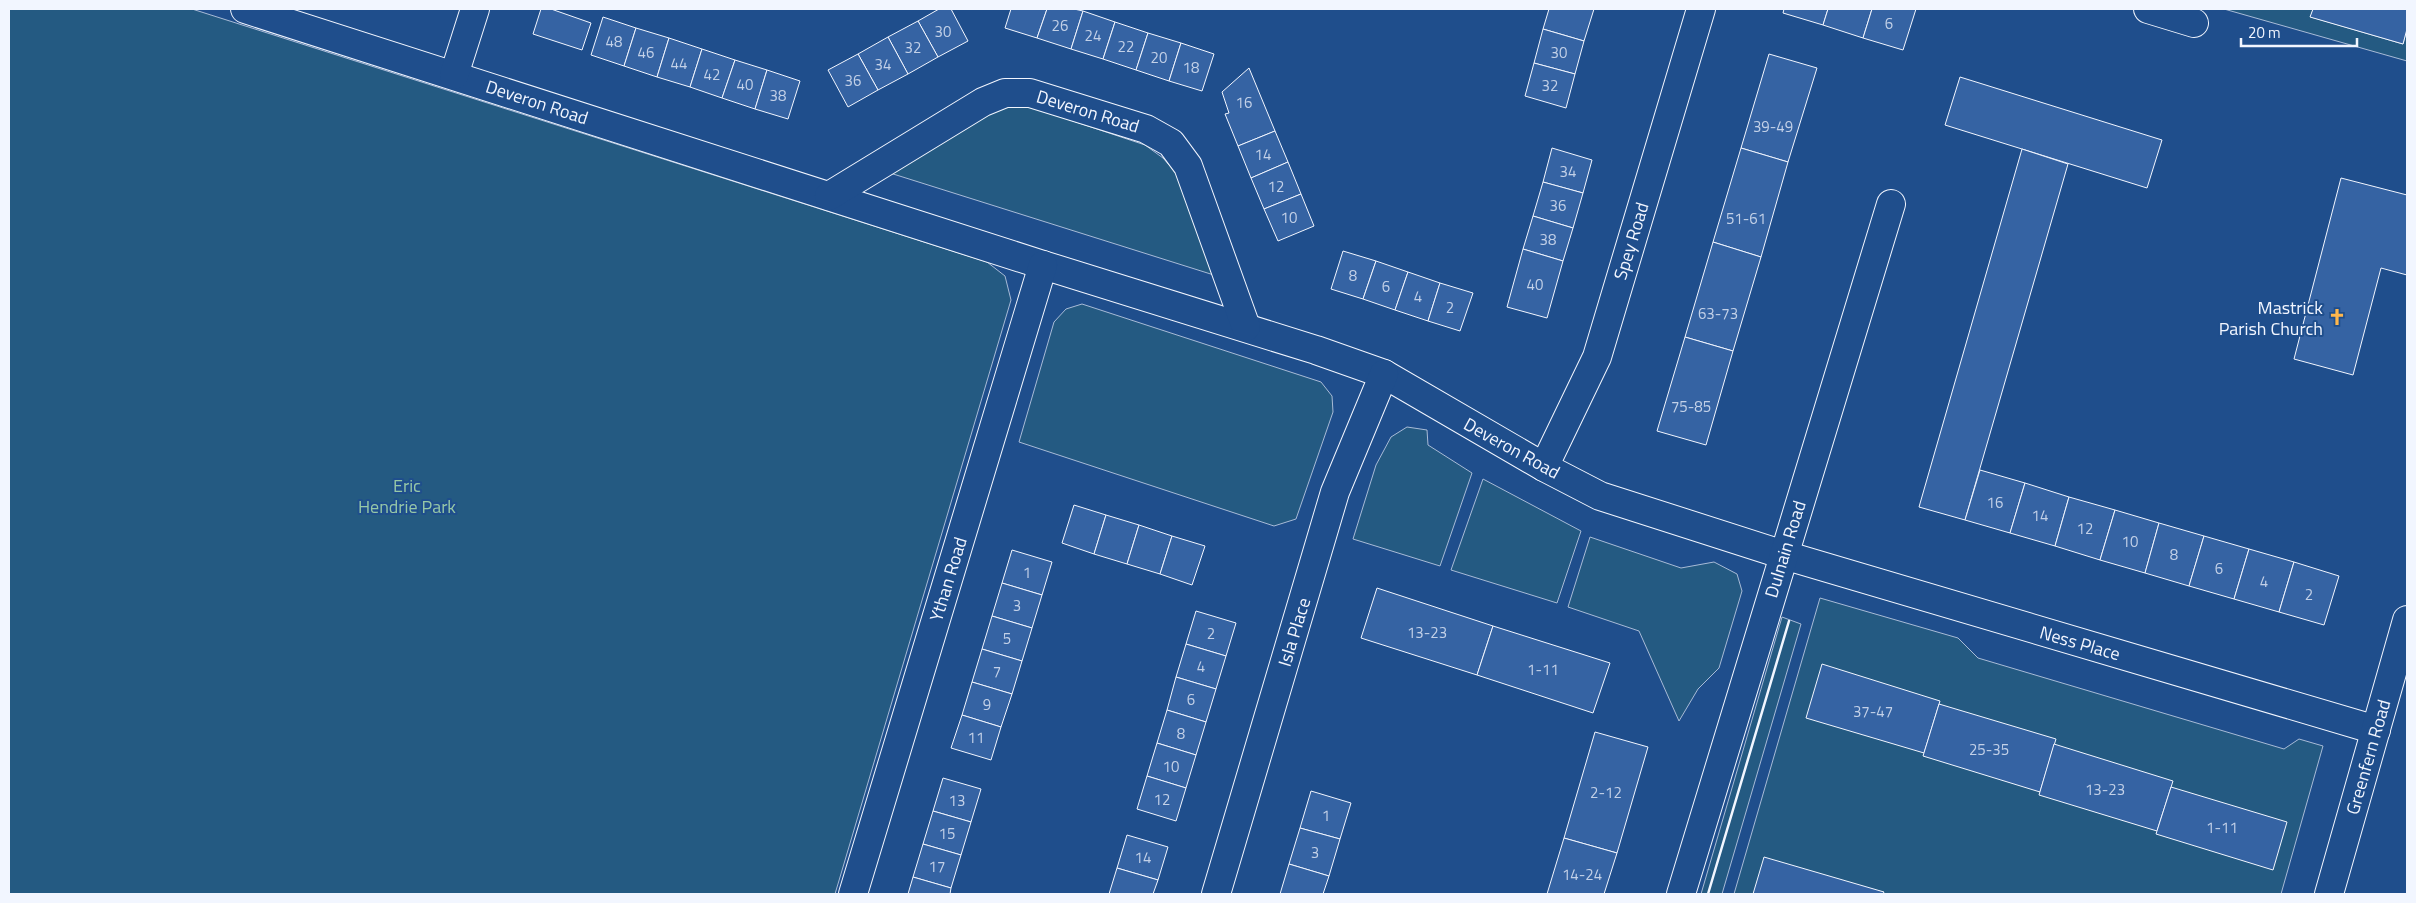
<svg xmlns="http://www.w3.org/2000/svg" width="2416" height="903" font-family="'Titillium Web',sans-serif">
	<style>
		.green { fill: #245a82; stroke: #a8bbd7 }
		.building { fill: #3563a3; stroke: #f2f6ff }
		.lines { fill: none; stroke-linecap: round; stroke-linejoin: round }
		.minor-casing { stroke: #f2f6ff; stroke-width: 30 }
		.minor { stroke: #1f4e8c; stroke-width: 28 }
		.wall { stroke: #f2f6ff; stroke-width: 2.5 }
		.labels { text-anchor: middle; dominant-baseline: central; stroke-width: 4; stroke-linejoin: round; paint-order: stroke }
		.number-label { font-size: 15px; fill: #c3d1e8 }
		.street-label { font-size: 18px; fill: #f2f6ff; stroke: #1f4e8c }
		.poi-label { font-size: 18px; fill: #f2f6ff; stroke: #1f4e8c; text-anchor: end }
		.park-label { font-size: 18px; fill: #97c8a6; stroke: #1f4e8c }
	</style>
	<rect width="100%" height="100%" fill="#1f4e8c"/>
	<g class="green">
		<polygon points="9,9 192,9 987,262 1005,276 1011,300 835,894 9,894"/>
		<polygon points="2224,9 2313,9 2311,17 2403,44 2407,29 2407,61"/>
		<polygon points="1007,103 1025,105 1145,145 1163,158 1177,174 1217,276 890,173"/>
		<polygon points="1082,304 1321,382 1332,396 1333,412 1296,519 1274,526 1019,442 1054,322 1066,309"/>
		<polygon points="1407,427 1427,430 1428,445 1472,473 1440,566 1353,539 1376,465 1391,437"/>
		<polygon points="1483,479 1581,531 1557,603 1451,570"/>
		<polygon points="1590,537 1681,568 1714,562 1737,574 1742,591 1719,668 1698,689 1679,721 1639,631 1568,607"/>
		<polygon points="1820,598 1958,638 1978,658 2284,749 2299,739 2323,746 2281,894 1734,894"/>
		<polygon points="1782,617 1801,624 1722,894 1701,894"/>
	</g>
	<g class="building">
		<polygon points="541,9 551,9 591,23 582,50 533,34"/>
		<polygon points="939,9 951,9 968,41 938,57 918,21"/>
		<polygon points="1011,9 1047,9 1037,38 1005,28"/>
		<polygon points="1047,9 1074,9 1083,11 1071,49 1037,38"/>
		<polygon points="1549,9 1594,9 1584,41 1543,29"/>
		<polygon points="1784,9 1828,9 1823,25 1783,13"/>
		<polygon points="1828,9 1872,9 1863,38 1823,25"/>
		<polygon points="1872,9 1916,9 1903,50 1863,38"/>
		<polygon points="2313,9 2407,9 2407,29 2403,44 2310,17"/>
		<polygon points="1083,11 1115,22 1103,59 1071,49"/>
		<polygon points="603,17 636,28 624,66 591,55"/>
		<polygon points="918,21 938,57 908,74 888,37"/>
		<polygon points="1115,22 1148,33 1136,70 1103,59"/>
		<polygon points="636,28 669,38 657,77 624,66"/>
		<polygon points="1543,29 1584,41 1575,74 1534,63"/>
		<polygon points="1148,33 1181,43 1169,81 1136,70"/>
		<polygon points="888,37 908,74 878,90 858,54"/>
		<polygon points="669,38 702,49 690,87 657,77"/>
		<polygon points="1181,43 1214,54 1202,91 1169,81"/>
		<polygon points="702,49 735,60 722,98 690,87"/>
		<polygon points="858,54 878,90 848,107 828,70"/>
		<polygon points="1769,54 1817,68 1788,162 1741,148"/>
		<polygon points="735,60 767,70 755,109 722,98"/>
		<polygon points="1534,63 1575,74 1566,108 1525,96"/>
		<polygon points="1249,68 1275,131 1238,146 1225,114 1229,113 1222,92"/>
		<polygon points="767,70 800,81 788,119 755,109"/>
		<polygon points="1960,77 2162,140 2147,188 1945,125"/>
		<polygon points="1275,131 1288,162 1251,178 1238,146"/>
		<polygon points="1552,148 1592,160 1583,193 1543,182"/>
		<polygon points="1741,148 1788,162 1761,257 1713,242"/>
		<polygon points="2022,149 2068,164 1965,520 1919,507"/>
		<polygon points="1288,162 1301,194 1264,209 1251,178"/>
		<polygon points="2341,178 2407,195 2407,275 2381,268 2353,375 2294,359"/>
		<polygon points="1543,182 1583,193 1573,228 1533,216"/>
		<polygon points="1301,194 1314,226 1278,241 1264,209"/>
		<polygon points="1533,216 1573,228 1563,261 1523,249"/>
		<polygon points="1713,242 1761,257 1733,351 1685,337"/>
		<polygon points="1523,249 1563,261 1547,318 1507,307"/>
		<polygon points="1343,251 1376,261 1363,299 1331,289"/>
		<polygon points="1376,261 1408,272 1395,310 1363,299"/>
		<polygon points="1408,272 1440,283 1428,321 1395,310"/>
		<polygon points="1440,283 1473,293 1460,331 1428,321"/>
		<polygon points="1685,337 1733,351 1706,445 1657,431"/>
		<polygon points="1980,470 2025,483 2010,533 1965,520"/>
		<polygon points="2025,483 2069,497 2055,546 2010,533"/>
		<polygon points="2069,497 2115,510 2100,560 2055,546"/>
		<polygon points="1074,505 1106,515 1094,554 1062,543"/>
		<polygon points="2115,510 2159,523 2145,573 2100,560"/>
		<polygon points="1106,515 1139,525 1127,564 1094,554"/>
		<polygon points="2159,523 2204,536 2189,586 2145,573"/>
		<polygon points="1139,525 1172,536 1160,574 1127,564"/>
		<polygon points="1172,536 1205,546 1192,585 1160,574"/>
		<polygon points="2204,536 2249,549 2234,599 2189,586"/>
		<polygon points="2249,549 2294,562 2279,612 2234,599"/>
		<polygon points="1012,550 1052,562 1042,595 1002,583"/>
		<polygon points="2294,562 2339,576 2324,625 2279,612"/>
		<polygon points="1002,583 1042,595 1032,628 992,616"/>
		<polygon points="1377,588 1493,626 1477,675 1361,638"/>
		<polygon points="1196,611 1236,623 1226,656 1186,644"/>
		<polygon points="992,616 1032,628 1022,661 982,649"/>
		<polygon points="1493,626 1610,663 1593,713 1477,675"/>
		<polygon points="1186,644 1226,656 1216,689 1176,677"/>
		<polygon points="982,649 1022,661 1012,694 972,682"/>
		<polygon points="1822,664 1940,701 1924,753 1806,718"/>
		<polygon points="1176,677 1216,689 1206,722 1167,710"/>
		<polygon points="972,682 1012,694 1001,727 962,715"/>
		<polygon points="1939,704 2056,739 2040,792 1923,756"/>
		<polygon points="1167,710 1206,722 1196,755 1157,743"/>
		<polygon points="962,715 1001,727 991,760 951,748"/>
		<polygon points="1595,732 1648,747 1617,853 1564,838"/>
		<polygon points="1157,743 1196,755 1186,788 1147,776"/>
		<polygon points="2054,744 2173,781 2157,831 2039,795"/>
		<polygon points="1147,776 1186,788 1176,821 1137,809"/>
		<polygon points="943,778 981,789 971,822 933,811"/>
		<polygon points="2171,787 2287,822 2273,870 2156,834"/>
		<polygon points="1311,791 1351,803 1340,839 1300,828"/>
		<polygon points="933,811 971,822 961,855 923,844"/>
		<polygon points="1300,828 1340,839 1329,876 1289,864"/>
		<polygon points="1127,835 1168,847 1158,880 1117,868"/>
		<polygon points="1564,838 1617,853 1604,894 1547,894"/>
		<polygon points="923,844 961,855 951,888 913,877"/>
		<polygon points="1764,857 1884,892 1883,894 1753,894"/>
		<polygon points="1289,864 1329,876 1323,894 1280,894"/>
		<polygon points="1117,868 1158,880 1153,894 1109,894"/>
		<polygon points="913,877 951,888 950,894 908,894"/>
	</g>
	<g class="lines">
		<g class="minor-casing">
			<g id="minor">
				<polyline points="245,9 1043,265 1316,350 1384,374 1544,467 1600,496 1784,555 2376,730"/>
				<polyline points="2148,9 2194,23"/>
				<polyline points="454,75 475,9"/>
				<polyline points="829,196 983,102 1005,93 1030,93 1146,129 1171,143 1188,166 1246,327"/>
				<polyline points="1544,467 1597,357 1701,9"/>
				<polyline points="853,894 1043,265"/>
				<polyline points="1216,894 1335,492 1384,374"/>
				<polyline points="1681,894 1891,204"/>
				<polyline points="2329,894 2407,620"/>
			</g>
		</g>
		<use href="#minor" class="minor"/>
		<polyline class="wall" points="1708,894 1789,621"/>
	</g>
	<defs>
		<g id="church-bare" transform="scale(1.35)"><path d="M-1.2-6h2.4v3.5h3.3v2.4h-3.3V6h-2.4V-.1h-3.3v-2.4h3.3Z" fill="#ffb74d" stroke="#1f4e8c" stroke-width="2.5" paint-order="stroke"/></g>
	</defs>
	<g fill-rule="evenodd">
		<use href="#church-bare" x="2337" y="317"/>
	</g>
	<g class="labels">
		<g class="number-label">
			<text x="1889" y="23">6</text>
			<text x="1060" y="25">26</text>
			<text x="943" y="31">30</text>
			<text x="1093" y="35">24</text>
			<text x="614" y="41">48</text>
			<text x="1126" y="46">22</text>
			<text x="913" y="47">32</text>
			<text x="646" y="52">46</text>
			<text x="1559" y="52">30</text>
			<text x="1159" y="57">20</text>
			<text x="679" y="63">44</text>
			<text x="883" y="64">34</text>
			<text x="1191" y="67">18</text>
			<text x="712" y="74">42</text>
			<text x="853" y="80">36</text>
			<text x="745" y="84">40</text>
			<text x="1550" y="85">32</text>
			<text x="778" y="95">38</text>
			<text x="1244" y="102">16</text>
			<text x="1773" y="126">39-49</text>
			<text x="1263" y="154">14</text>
			<text x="1568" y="171">34</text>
			<text x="1276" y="186">12</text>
			<text x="1558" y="205">36</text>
			<text x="1289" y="217">10</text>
			<text x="1746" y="218">51-61</text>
			<text x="1548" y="239">38</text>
			<text x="1353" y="275">8</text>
			<text x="1535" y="284">40</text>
			<text x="1386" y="286">6</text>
			<text x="1418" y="296">4</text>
			<text x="1450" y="307">2</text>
			<text x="1718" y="313">63-73</text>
			<text x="1691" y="406">75-85</text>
			<text x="1995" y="502">16</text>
			<text x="2040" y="515">14</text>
			<text x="2085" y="528">12</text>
			<text x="2130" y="541">10</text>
			<text x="2174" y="554">8</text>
			<text x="2219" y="568">6</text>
			<text x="1027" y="572">1</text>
			<text x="2264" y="581">4</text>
			<text x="2309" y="594">2</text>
			<text x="1017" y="605">3</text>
			<text x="1427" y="632">13-23</text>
			<text x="1211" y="633">2</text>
			<text x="1007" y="638">5</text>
			<text x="1201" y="666">4</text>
			<text x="1543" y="669">1-11</text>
			<text x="997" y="671">7</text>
			<text x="1191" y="699">6</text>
			<text x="987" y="704">9</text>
			<text x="1873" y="711">37-47</text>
			<text x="1181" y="733">8</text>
			<text x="976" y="737">11</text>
			<text x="1989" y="749">25-35</text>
			<text x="1171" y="766">10</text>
			<text x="2105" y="789">13-23</text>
			<text x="1606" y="792">2-12</text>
			<text x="1162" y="799">12</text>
			<text x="957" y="800">13</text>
			<text x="1326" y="815">1</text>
			<text x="2222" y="827">1-11</text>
			<text x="947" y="833">15</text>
			<text x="1315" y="852">3</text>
			<text x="1143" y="857">14</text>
			<text x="937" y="866">17</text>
			<text x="1582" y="874">14-24</text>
		</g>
		<g class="street-label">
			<text transform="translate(537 102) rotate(18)">Deveron Road</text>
			<text transform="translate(1088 111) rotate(17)">Deveron Road</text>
			<text transform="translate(1631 241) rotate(-73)">Spey Road</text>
			<text transform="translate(1512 448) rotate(29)">Deveron Road</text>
			<text transform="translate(1785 549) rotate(-73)">Dulnain Road</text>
			<text transform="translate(948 579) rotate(-73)">Ythan Road</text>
			<text transform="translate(1294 632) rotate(-73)">Isla Place</text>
			<text transform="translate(2080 643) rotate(16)">Ness Place</text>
			<text transform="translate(2368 757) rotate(-74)">Greenfern Road</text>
		</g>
		<g class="poi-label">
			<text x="2323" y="307">Mastrick<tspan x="2323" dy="21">Parish Church</tspan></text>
		</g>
		<g class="park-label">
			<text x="407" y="485">Eric<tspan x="407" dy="21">Hendrie Park</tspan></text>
		</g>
	</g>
	<rect width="2416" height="903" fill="none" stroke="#f2f6ff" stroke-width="20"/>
	<path d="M2241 38v8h116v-8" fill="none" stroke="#f2f6ff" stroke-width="2.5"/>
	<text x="2248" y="38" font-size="15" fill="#f2f6ff" stroke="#1f4e8c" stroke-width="4" paint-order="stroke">20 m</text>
</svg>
